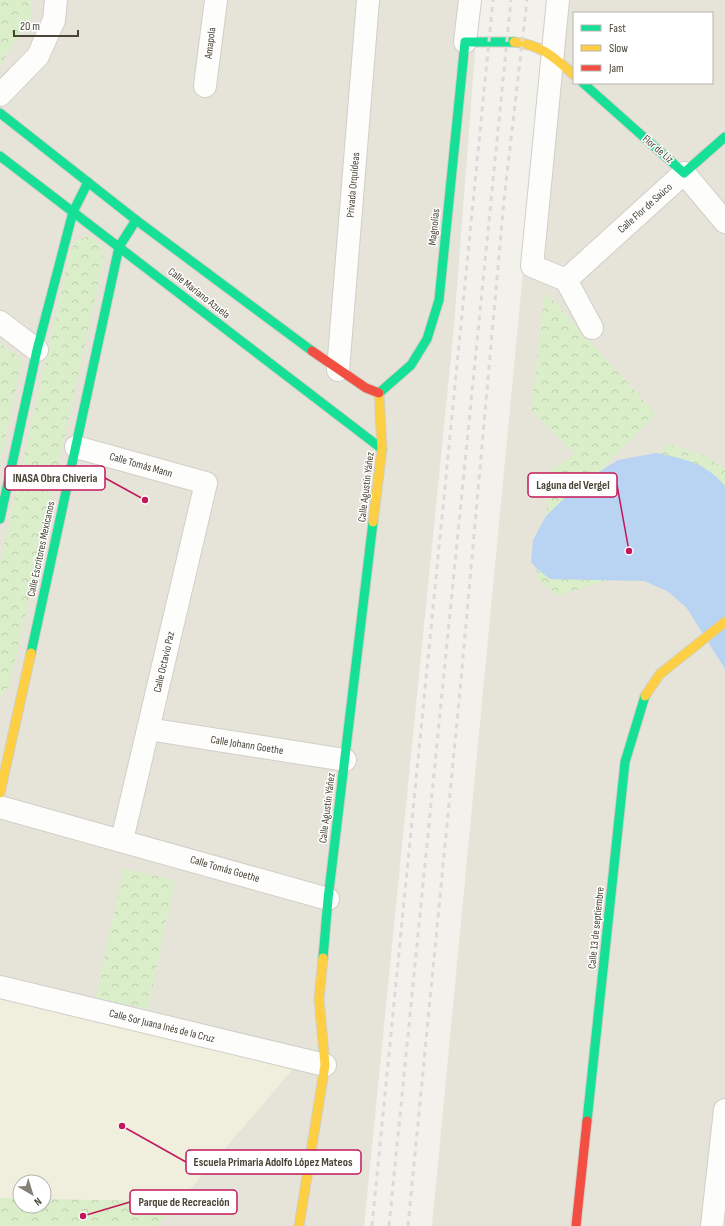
<svg xmlns="http://www.w3.org/2000/svg" width="725" height="1226" font-family="'Sofia Sans Condensed',sans-serif">
	<style>
		.residential { fill: #e6e4d8; fill-rule: evenodd }
		.education { fill: #f0eedd }
		.park { fill: url(#park-crowns) }
		.water { fill: #b9d3f2 }
		.lines { fill: none; stroke-linecap: round; stroke-linejoin: round }
		.street-casing { stroke: #d0cfc8; stroke-width: 24 }
		.fast-casing { stroke: #d2d0c2; stroke-width: 11 }
		.slow-casing { stroke: #d2d0c2; stroke-width: 11 }
		.jam-casing { stroke: #d2d0c2; stroke-width: 11 }
		.street { stroke: #fdfdfc; stroke-width: 22 }
		.fast { stroke: #16e098; stroke-width: 9 }
		.slow { stroke: #ffcf43; stroke-width: 9 }
		.jam { stroke: #f24e42; stroke-width: 9 }
		.rail { stroke: #dadad9; stroke-width: 3; stroke-dasharray: 5 5; stroke-linecap: butt }
		.labels { text-anchor: middle; dominant-baseline: central; stroke-width: 3; stroke-linejoin: round; paint-order: stroke }
		.street-label { font-size: 11px; fill: #494536; stroke: #fff }
		.leader { fill: none; stroke: #c2185b; stroke-width: 1.5 }
		.callout-dot { fill: #c2185b; stroke: #fff; stroke-width: 1.5 }
		.callout { fill: #fff; stroke: #c2185b; stroke-width: 1.5 }
		.callout-label { font-size: 12px; text-anchor: middle; font-weight: bold; fill: #494536 }
	</style>
	<defs>
		<pattern id="park-crowns" width="20" height="18" patternUnits="userSpaceOnUse"><rect width="20" height="18" fill="#daeeca"/><path d="M2 6a3 3 0 1 1 6 0M12 15a3 3 0 1 1 6 0" fill="none" stroke="#bdcdae"/></pattern>
	</defs>
	<rect width="100%" height="100%" fill="#f2f1eb"/>
	<g class="residential">
		<path d="M 0,0 L 479,0 L 454,326 L 364,1226 L 0,1226 ZM 20,1182 L 44,1182 L 44,1206 L 20,1206 Z"/>
		<path d="M 549,0 L 725,0 L 725,1226 L 432,1226 ZM 574,13 L 712,13 L 712,83 L 574,83 Z"/>
	</g>
	<polygon class="education" points="0,999 293,1069 179,1202 44,1199 44,1182 20,1182 20,1198 0,1198"/>
	<g class="park">
		<polygon points="0,0 30,0 32,16 0,65"/>
		<polygon points="90,235 102,245 103,264 10,684 0,698 0,563 69,257 75,242"/>
		<polygon points="545,292 656,414 604,466 615,471 648,467 668,444 705,456 725,469 725,623 654,582 612,579 558,595 538,580 535,561 543,542 552,469 575,454 531,410"/>
		<polygon points="0,343 22,360 0,464"/>
		<polygon points="123,869 175,880 148,1009 96,998"/>
		<polygon points="0,1198 20,1198 20,1206 44,1206 44,1199 179,1202 157,1226 0,1226"/>
	</g>
	<path class="water" d="M 656,453 C 684,459 705,462 725,486 L 725,669 L 686,607 L 667,591 L 644,581 L 550,579 L 538,570 L 531,562 L 533,540 L 546,516 L 578,485 L 618,460 Z"/>
	<g class="lines">
		<g class="street-casing">
			<g id="street">
				<polyline points="558,0 532,266 566,280"/>
				<polyline points="465,42 470,0"/>
				<polyline points="205,86 216,0"/>
				<polyline points="0,95 38,56 54,20 56,0"/>
				<polyline points="566,280 684,173 725,222"/>
				<polyline points="566,280 592,328"/>
				<polyline points="0,322 37,350"/>
				<polyline points="338,370 368,0"/>
				<polyline points="76,447 206,483 122,840"/>
				<polyline points="148,729 345,760"/>
				<polyline points="0,807 328,899"/>
				<polyline points="0,987 325,1065"/>
				<polyline points="712,1226 725,1110"/>
			</g>
		</g>
		<g class="fast-casing">
			<g id="fast">
				<polyline points="583,83 684,173 725,137"/>
				<polyline points="0,113 136,220 312,351"/>
				<polyline points="0,156 382,449"/>
				<polyline points="379,393 411,365 427,339 439,300 465,42 514,42"/>
				<polyline points="0,519 37,350 73,212 88,182"/>
				<polyline points="31,653 119,247 136,220"/>
				<polyline points="323,958 328,899 373,522"/>
				<polyline points="587,1121 625,762 645,696"/>
			</g>
		</g>
		<g class="slow-casing">
			<g id="slow">
				<path d="M 514,42 C 542,45 554,57 574,75"/>
				<polyline points="373,522 382,449 379,393"/>
				<polyline points="645,696 660,674 725,622"/>
				<polyline points="0,793 31,653"/>
				<polyline points="299,1226 325,1065 319,999 323,958"/>
			</g>
		</g>
		<g class="jam-casing">
			<g id="jam">
				<polyline points="312,351 366,388 379,393"/>
				<polyline points="576,1226 587,1121"/>
			</g>
		</g>
		<use href="#street" class="street"/>
		<use href="#fast" class="fast"/>
		<use href="#slow" class="slow"/>
		<use href="#jam" class="jam"/>
		<g class="rail">
			<polyline points="372,1226 493,0"/>
			<polyline points="389,1226 511,0"/>
			<polyline points="408,1226 460,691 504,200 527,0"/>
		</g>
	</g>
	<g class="labels">
		<g class="street-label">
			<text transform="translate(210 43) rotate(-83)">Amapola</text>
			<text transform="translate(658 149) rotate(41)">Flor de Liz</text>
			<text transform="translate(353 185) rotate(-85)">Privada Orquídeas</text>
			<text transform="translate(645 208) rotate(-42)">Calle Flor de Saúco</text>
			<text transform="translate(434 227) rotate(-84)">Magnolias</text>
			<text transform="translate(199 293) rotate(38)">Calle Mariano Azuela</text>
			<text transform="translate(141 465) rotate(16)">Calle Tomás Mann</text>
			<text transform="translate(366 487) rotate(-83)">Calle Agustín Yáñez</text>
			<text transform="translate(41 549) rotate(-78)">Calle Escritores Mexicanos</text>
			<text transform="translate(164 662) rotate(-77)">Calle Octavio Paz</text>
			<text transform="translate(247 745) rotate(9)">Calle Johann Goethe</text>
			<text transform="translate(327 808) rotate(-83)">Calle Agustín Yáñez</text>
			<text transform="translate(225 869) rotate(16)">Calle Tomás Goethe</text>
			<text transform="translate(596 928) rotate(-84)">Calle 13 de septiembre</text>
			<text transform="translate(162 1026) rotate(14)">Calle Sor Juana Inés de la Cruz</text>
		</g>
	</g>
	<path class="leader" d="M145 500L105 478M629 551L617 485M122 1126L186 1162M83 1216L130 1202"/>
	<g class="callout-dot">
		<circle cx="145" cy="500" r="4"/>
		<circle cx="629" cy="551" r="4"/>
		<circle cx="122" cy="1126" r="4"/>
		<circle cx="83" cy="1216" r="4"/>
	</g>
	<g class="callout">
		<rect x="5" y="466" width="100" height="24" rx="4"/>
		<rect x="528" y="473" width="89" height="24" rx="4"/>
		<rect x="186" y="1150" width="175" height="24" rx="4"/>
		<rect x="130" y="1190" width="107" height="24" rx="4"/>
	</g>
	<g class="callout-label">
		<text x="55" y="482">INASA Obra Chiveria</text>
		<text x="573" y="489">Laguna del Vergel</text>
		<text x="273" y="1166">Escuela Primaria Adolfo López Mateos</text>
		<text x="184" y="1206">Parque de Recreación</text>
	</g>
	<rect x="573" y="12" width="140" height="72" fill="#ffffff" stroke="#b6b5af"/>
	<rect x="581" y="25" width="20" height="6" fill="#16e098" stroke="#b6b5af"/>
	<text x="609" y="32" font-size="12" fill="#494536">Fast</text>
	<rect x="581" y="45" width="20" height="6" fill="#ffcf43" stroke="#b6b5af"/>
	<text x="609" y="52" font-size="12" fill="#494536">Slow</text>
	<rect x="581" y="65" width="20" height="6" fill="#f24e42" stroke="#b6b5af"/>
	<text x="609" y="72" font-size="12" fill="#494536">Jam</text>
	<g transform="translate(32 1194) rotate(142)"><circle r="19" fill="#ffffff" stroke="#b6b5af"/>
	<path d="M0-3L7 15L0 10L-7 15Z" fill="#848175"/>
	<text y="-6" font-size="11" font-weight="bold" text-anchor="middle" fill="#494536">N</text>
	</g>
	<path d="M14 30v6h64v-6" fill="none" stroke="#494536" stroke-width="2"/>
	<text x="20" y="30" font-size="12" fill="#494536" stroke="#ffffff" stroke-width="3" paint-order="stroke">20 m</text>
</svg>
